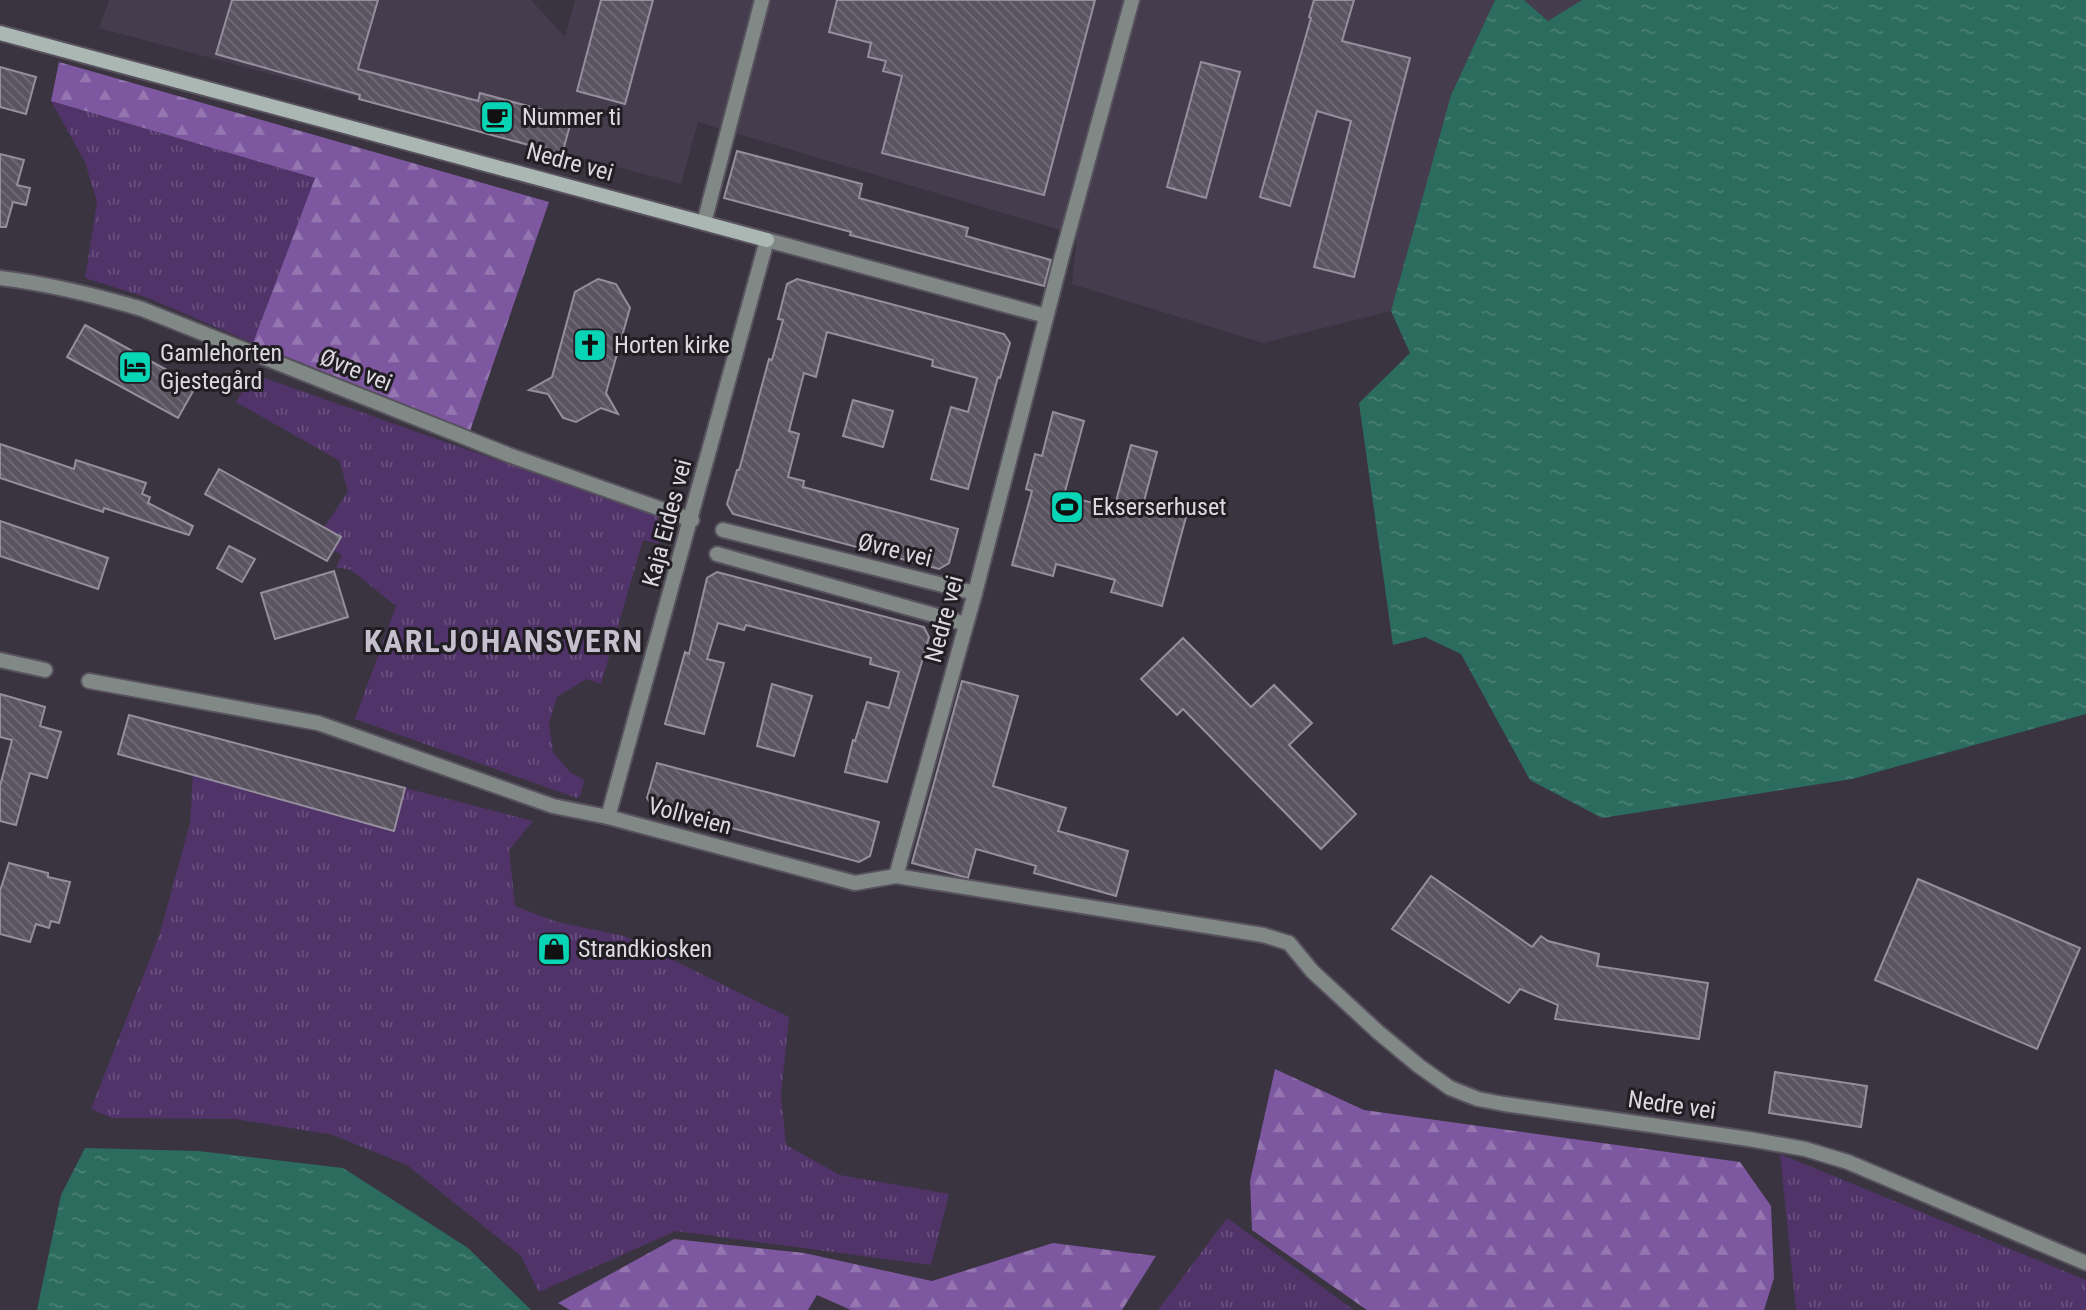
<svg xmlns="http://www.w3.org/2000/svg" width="2086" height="1310" font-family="'Roboto Condensed',sans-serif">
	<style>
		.built { fill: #453c4e }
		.grass { fill: url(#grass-tufts) }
		.forest { fill: url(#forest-firs) }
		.water { fill: url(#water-ripples) }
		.building { fill: url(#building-back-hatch); stroke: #958f9d; stroke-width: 2 }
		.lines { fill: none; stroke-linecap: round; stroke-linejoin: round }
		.minor-casing { stroke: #57525d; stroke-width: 18 }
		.secondary-casing { stroke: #57525d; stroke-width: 18 }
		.minor { stroke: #818987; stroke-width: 14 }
		.secondary { stroke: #aab7b3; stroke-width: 14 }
		.labels { text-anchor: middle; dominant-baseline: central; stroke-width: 6; stroke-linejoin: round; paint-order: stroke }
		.poi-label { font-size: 24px; fill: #dcd9e1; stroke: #201d23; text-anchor: start }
		.street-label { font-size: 24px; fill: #dcd9e1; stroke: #201d23 }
		.district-label { font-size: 32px; font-weight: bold; letter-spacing: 2px; fill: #c6bfce; stroke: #201d23 }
	</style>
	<defs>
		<pattern id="grass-tufts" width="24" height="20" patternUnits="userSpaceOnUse" patternTransform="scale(1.75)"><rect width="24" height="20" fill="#503369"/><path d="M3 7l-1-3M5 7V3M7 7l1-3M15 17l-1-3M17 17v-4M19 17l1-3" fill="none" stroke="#69507e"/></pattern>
		<pattern id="forest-firs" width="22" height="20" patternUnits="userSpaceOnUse" patternTransform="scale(1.75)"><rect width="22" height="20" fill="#7d579f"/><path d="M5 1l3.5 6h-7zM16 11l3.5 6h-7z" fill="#9576b0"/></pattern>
		<pattern id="water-ripples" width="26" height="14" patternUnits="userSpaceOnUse" patternTransform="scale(1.75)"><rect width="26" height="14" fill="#2c6c5e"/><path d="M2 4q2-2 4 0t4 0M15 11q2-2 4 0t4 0" fill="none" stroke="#4a8075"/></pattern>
		<pattern id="building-back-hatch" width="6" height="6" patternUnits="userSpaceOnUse" patternTransform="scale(1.75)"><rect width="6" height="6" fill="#5a5461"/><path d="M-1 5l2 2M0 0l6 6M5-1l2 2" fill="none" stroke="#716c77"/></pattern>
	</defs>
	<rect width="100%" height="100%" fill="#3a3440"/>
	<g class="built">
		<polygon points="109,0 531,0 565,37 575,0 1495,0 1451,95 1391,311 1263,343 1072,284 1077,235 698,122 681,184 99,28"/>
		<polygon points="1524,0 1582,0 1548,21"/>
	</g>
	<g class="grass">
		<polygon points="51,101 316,178 253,343 148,298 85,278 97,202 85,162"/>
		<polygon points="253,374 658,517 659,544 643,540 601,684 586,679 557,697 549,723 553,752 570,772 584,780 581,794 577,798 355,719 396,606 351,570 336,567 342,555 333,550 341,537 324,527 348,492 340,461 236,402"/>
		<polygon points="193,774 394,831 405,788 533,821 509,850 515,906 557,922 624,936 789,1017 781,1094 786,1145 840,1175 949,1194 931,1265 676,1231 539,1292 521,1256 407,1165 333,1135 235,1119 112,1118 91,1109 160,933 190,823"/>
		<polygon points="1780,1154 2086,1280 2086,1310 1796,1310"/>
		<polygon points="1227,1218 1354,1310 1158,1310"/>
	</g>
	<g class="forest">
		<polygon points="59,62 549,202 470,431 253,343 315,178 51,101"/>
		<polygon points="1275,1069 1364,1110 1740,1162 1771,1206 1774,1278 1764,1310 1367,1310 1252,1230 1250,1181"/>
		<polygon points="674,1239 804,1253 932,1281 1053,1243 1156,1256 1122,1310 851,1310 817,1295 808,1310 570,1310 558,1303"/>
	</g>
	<g class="water">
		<polygon points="1495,0 1524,0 1548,21 1582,0 2086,0 2086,714 1852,779 1602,818 1530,780 1461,654 1425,637 1393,645 1359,403 1410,353 1391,311 1451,95"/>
		<polygon points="85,1148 198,1151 343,1168 468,1248 531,1310 37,1310 61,1195"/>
	</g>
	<g class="building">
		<polygon points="232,0 378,0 358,69 478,101 480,93 572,118 562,154 359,99 360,95 216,54"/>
		<polygon points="601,0 653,0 625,104 577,91"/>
		<polygon points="837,0 1095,0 1044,195 882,153 902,76 883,71 886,61 868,57 871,43 829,32"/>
		<polygon points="1314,0 1354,0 1342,41 1410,58 1354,277 1314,267 1351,121 1317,111 1290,206 1260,197 1311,18 1309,17"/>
		<polygon points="1201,62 1240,72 1206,198 1167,187"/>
		<polygon points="0,67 36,77 26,114 0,107"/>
		<polygon points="737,151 862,184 859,198 968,228 966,236 1051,260 1044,286 850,235 851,232 724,198"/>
		<polygon points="0,154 24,160 17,185 30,188 26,205 13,202 6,227 0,227"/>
		<polygon points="598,279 616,284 630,308 606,393 618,414 601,408 576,422 563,418 548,394 529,390 552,377 575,292"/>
		<polygon points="797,279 1004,334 1010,343 1000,378 998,377 995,388 968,489 931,479 951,407 968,412 977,378 932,366 933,360 827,332 816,377 804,373 789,431 799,434 788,477 804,481 803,487 958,529 949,563 939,569 733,514 727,504 737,470 739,470 741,463 769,359 772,360 783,320 778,319 787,284"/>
		<polygon points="85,325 196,386 178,418 67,357"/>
		<polygon points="853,400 893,411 883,447 843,436"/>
		<polygon points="1053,412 1084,421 1064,495 1114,509 1131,445 1157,452 1143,505 1186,517 1162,606 1111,592 1115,580 1056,564 1053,576 1012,565 1032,491 1026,489 1035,454 1042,456"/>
		<polygon points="0,444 74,469 76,460 146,483 142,494 150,497 148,503 193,526 189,535 104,508 103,512 0,478"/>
		<polygon points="219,469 341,537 327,561 205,494"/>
		<polygon points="0,521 108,558 98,589 0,556"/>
		<polygon points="229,546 255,559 242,582 217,568"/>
		<polygon points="334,571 348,617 275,639 261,593"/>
		<polygon points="717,572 924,627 929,637 887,782 845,772 853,740 855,741 867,702 889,708 899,672 870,664 871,658 746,625 744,630 718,623 707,659 724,663 704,734 665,724 685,652 689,654 707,578"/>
		<polygon points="1183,638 1251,707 1274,685 1312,723 1289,745 1356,814 1321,849 1183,709 1177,715 1141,679"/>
		<polygon points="962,681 1018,696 993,786 1066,808 1058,831 1128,851 1116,896 1034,873 1036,866 976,849 968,878 912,863"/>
		<polygon points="772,684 812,696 794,756 757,746"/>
		<polygon points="0,694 45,707 40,726 61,732 47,778 30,773 16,825 0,821 0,786 12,740 0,737"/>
		<polygon points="129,715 405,788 394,831 118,754"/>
		<polygon points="657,763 879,822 870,856 859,862 653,807 647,798"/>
		<polygon points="9,863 48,873 48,877 70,882 59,923 51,921 49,928 36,924 30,942 0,934 0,891"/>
		<polygon points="1431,876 1532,947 1541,936 1548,941 1599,954 1597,966 1708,983 1699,1039 1555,1019 1558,1005 1520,989 1509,1003 1392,929"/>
		<polygon points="1918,879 2080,948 2037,1049 1875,980"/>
		<polygon points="1775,1072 1867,1086 1861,1127 1769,1113"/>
	</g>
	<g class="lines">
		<g class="minor-casing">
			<g id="minor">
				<polyline points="704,223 762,0"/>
				<path d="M 0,278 C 50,284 94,295 142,309 L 509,455 L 692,520"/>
				<polyline points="723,530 975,593"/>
				<polyline points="717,554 966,624"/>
				<polyline points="0,660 45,670"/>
				<polyline points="89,681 318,723 553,806 608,817 855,883 896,876 1263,935 1289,943 1312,971 1378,1032 1419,1066 1450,1088 1478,1099 1504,1104 1749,1139 1805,1149 1848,1162 2086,1263"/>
				<polyline points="608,817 767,240 1046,316"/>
				<polyline points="896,876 975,593 1062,256 1132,0"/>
			</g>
		</g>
		<g class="secondary-casing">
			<polyline id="secondary" points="0,33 767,240"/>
		</g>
		<use href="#minor" class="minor"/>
		<use href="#secondary" class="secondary"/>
	</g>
	<defs>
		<g id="cafe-square" transform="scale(1.75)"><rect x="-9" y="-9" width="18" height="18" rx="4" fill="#08d5b5" stroke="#201d23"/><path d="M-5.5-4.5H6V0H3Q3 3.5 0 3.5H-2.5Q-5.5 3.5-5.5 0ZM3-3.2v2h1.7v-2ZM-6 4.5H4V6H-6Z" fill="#111"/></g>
		<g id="church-square" transform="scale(1.75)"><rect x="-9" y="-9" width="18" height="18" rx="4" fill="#08d5b5" stroke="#201d23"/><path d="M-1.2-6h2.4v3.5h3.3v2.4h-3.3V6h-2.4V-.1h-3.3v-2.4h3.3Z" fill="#111"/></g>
		<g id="hotel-square" transform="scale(1.75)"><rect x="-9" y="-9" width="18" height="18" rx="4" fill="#08d5b5" stroke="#201d23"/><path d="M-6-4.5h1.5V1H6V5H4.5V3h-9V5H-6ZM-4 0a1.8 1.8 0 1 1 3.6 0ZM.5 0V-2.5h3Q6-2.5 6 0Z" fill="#111"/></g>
		<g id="stadium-square" transform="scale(1.75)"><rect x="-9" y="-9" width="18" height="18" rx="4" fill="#08d5b5" stroke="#201d23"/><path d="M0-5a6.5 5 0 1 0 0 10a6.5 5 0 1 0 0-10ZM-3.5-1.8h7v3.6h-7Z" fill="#111"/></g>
		<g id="shop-square" transform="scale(1.75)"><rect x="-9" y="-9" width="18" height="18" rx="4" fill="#08d5b5" stroke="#201d23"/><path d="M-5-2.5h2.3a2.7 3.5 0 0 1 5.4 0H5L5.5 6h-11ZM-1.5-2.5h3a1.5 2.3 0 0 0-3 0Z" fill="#111"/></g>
	</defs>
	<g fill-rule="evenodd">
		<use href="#cafe-square" x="497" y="117"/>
		<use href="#church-square" x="590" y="345"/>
		<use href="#hotel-square" x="135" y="367"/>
		<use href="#stadium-square" x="1067" y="507"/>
		<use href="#shop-square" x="554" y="949"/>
	</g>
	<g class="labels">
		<g class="poi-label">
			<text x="522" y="117">Nummer ti</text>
			<text x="614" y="345">Horten kirke</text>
			<text x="160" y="353">Gamlehorten<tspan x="160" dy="28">Gjestegård</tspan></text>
			<text x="1092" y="507">Ekserserhuset</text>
			<text x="578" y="949">Strandkiosken</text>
		</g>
		<g class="street-label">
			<text transform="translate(570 162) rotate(15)">Nedre vei</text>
			<text transform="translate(356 370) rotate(22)">Øvre vei</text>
			<text transform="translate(667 523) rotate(-75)">Kaja Eides vei</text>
			<text transform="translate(895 550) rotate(14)">Øvre vei</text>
			<text transform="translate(944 619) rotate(-75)">Nedre vei</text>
			<text transform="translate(690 816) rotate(15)">Vollveien</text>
			<text transform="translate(1672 1105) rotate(8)">Nedre vei</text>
		</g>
		<g class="district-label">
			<text x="504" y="641">KARLJOHANSVERN</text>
		</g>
	</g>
</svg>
